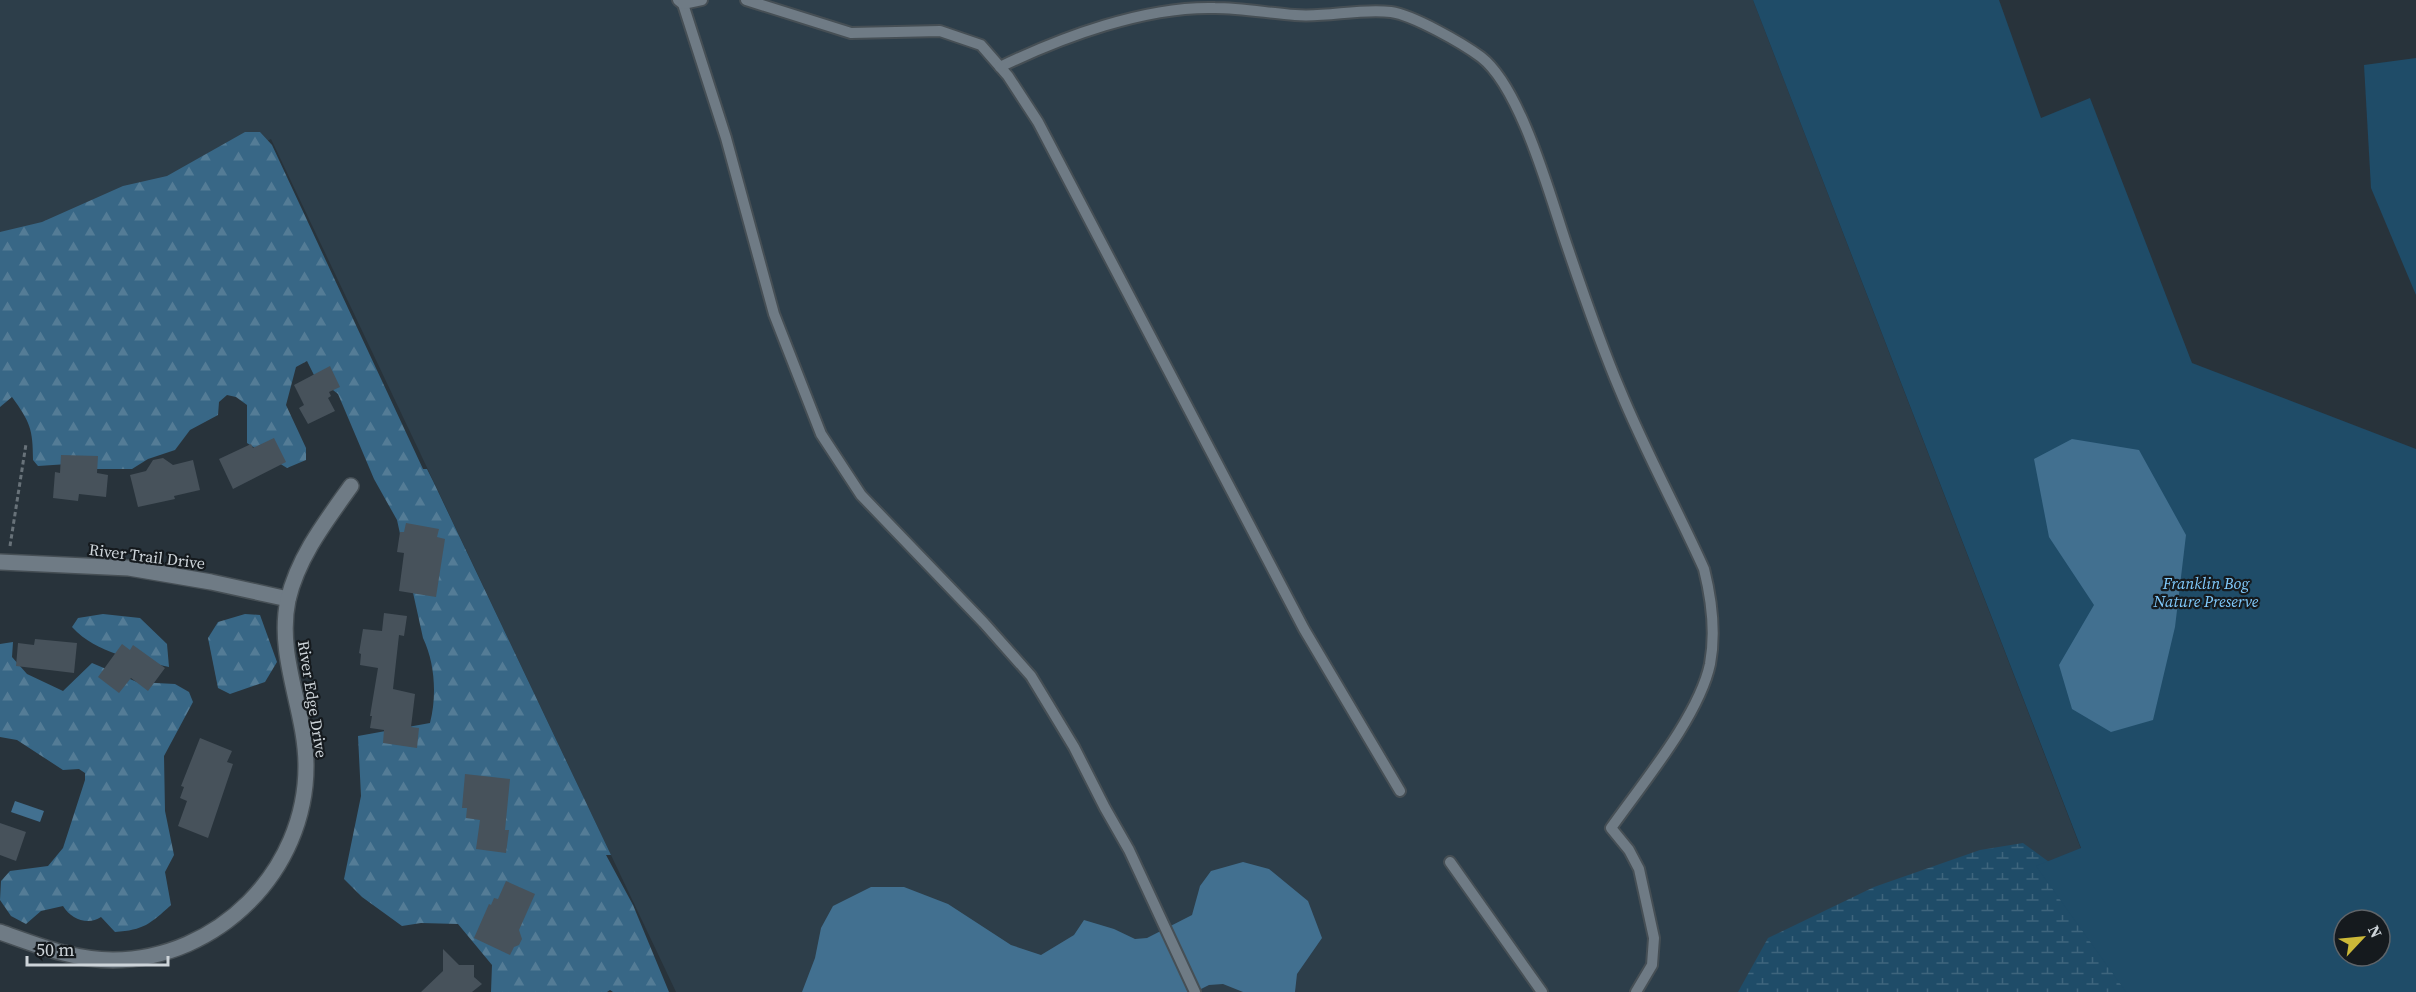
<svg xmlns="http://www.w3.org/2000/svg" width="2416" height="992" font-family="'Source Serif 4',serif">
	<style>
		.built { fill: #2d3e4a }
		.forest { fill: url(#forest-firs) }
		.wetland { fill: url(#wetland-marsh) }
		.park { fill: #1f4c68; fill-rule: evenodd }
		.water { fill: #427090 }
		.building { fill: #47525b }
		.lines { fill: none; stroke-linecap: round; stroke-linejoin: round }
		.service-casing { stroke: #464f55; stroke-width: 14 }
		.minor-casing { stroke: #464f55; stroke-width: 18 }
		.path { stroke: #687279; stroke-width: 3; stroke-dasharray: 4.5 3; stroke-linecap: butt }
		.service { stroke: #6f7b85; stroke-width: 10 }
		.minor { stroke: #6f7b85; stroke-width: 15 }
		.labels { text-anchor: middle; dominant-baseline: central; stroke-width: 4.5; stroke-linejoin: round; paint-order: stroke }
		.street-label { font-size: 16px; fill: #cdd4d9; stroke: #151a1e }
		.park-label { font-size: 16px; font-style: italic; fill: #81cafc; stroke: #151a1e }
	</style>
	<defs>
		<pattern id="forest-firs" width="22" height="20" patternUnits="userSpaceOnUse" patternTransform="scale(1.5)"><rect width="22" height="20" fill="#386786"/><path d="M5 1l3.5 6h-7zM16 11l3.5 6h-7z" fill="#547c96"/></pattern>
		<pattern id="wetland-marsh" width="20" height="14" patternUnits="userSpaceOnUse" patternTransform="scale(1.5)"><rect width="20" height="14" fill="#1f4c68"/><path d="M1 5h8M5 5V1M11 12h8M15 12V8" fill="none" stroke="#3e657d"/></pattern>
	</defs>
	<rect width="100%" height="100%" fill="#28333b"/>
	<polygon class="built" points="0,0 1753,0 2081,849 1790,992 676,992 271,139 0,265"/>
	<g class="forest">
		<path d="M 245,132 L 260,132 L 272,145 L 423,469 L 427,469 L 433,481 L 611,855 L 606,855 L 633,905 L 669,992 L 613,992 L 610,990 L 607,992 L 491,992 L 492,965 L 458,924 L 421,923 L 402,926 L 362,897 L 344,879 L 361,796 L 358,736 L 430,723 C 437,696 435,663 423,638 L 397,520 L 374,479 L 338,394 L 314,375 L 307,361 L 296,367 L 286,405 L 306,448 L 306,460 L 287,468 L 247,443 L 247,405 L 236,397 L 227,395 L 219,402 L 218,415 L 190,430 L 175,450 L 148,459 L 132,469 L 79,469 L 68,464 L 38,466 L 33,460 C 33,429 30,422 12,397 L 0,407 L 0,232 L 42,222 L 123,186 L 167,176 Z"/>
		<path d="M 103,614 L 140,618 L 167,644 L 169,667 C 134,658 98,655 72,627 L 78,618 Z"/>
		<polygon points="245,614 260,615 277,662 265,682 230,694 218,688 208,638 218,622"/>
		<path d="M 13,642 L 12,657 L 27,674 L 63,691 L 92,663 L 137,682 L 175,684 L 189,692 L 193,702 L 164,756 L 165,811 L 174,855 L 165,872 L 171,905 C 150,924 144,930 115,932 L 101,917 C 88,926 71,919 63,906 L 41,911 L 26,924 L 11,916 L 0,900 L 1,881 L 10,871 L 48,866 L 63,848 L 85,780 L 85,773 L 79,769 L 63,770 L 17,740 L 0,737 L 0,644 Z"/>
	</g>
	<polygon class="wetland" points="2023,843 2075,881 2151,992 1738,992 1768,938 1874,887 1980,850"/>
	<g class="park">
		<path d="M 1753,0 L 1999,0 L 2041,118 L 2090,98 L 2192,363 L 2416,449 L 2416,992 L 2126,992 L 2036,866 L 2081,848 ZM 2344,920 L 2380,920 L 2380,956 L 2344,956 Z"/>
		<polygon points="2416,58 2416,295 2371,188 2364,65"/>
	</g>
	<g class="water">
		<polygon points="2072,439 2139,450 2186,535 2175,627 2153,720 2111,732 2072,709 2059,665 2094,605 2049,537 2034,459"/>
		<polygon points="15,801 44,811 40,822 11,812"/>
		<polygon points="1243,862 1269,869 1308,901 1322,938 1297,974 1295,992 1243,992 1223,984 1209,985 1195,992 802,992 815,958 821,928 833,906 871,887 904,887 948,904 1011,945 1041,955 1074,935 1084,920 1114,929 1135,939 1147,938 1192,915 1200,886 1211,871"/>
	</g>
	<g class="building">
		<polygon points="330,366 340,387 329,392 331,396 328,398 335,411 308,424 299,408 304,405 294,385"/>
		<polygon points="274,438 286,462 233,489 219,459 251,444 253,448"/>
		<polygon points="61,455 98,456 97,473 108,475 106,497 79,494 78,501 53,498 55,472 60,473"/>
		<polygon points="163,458 173,465 193,460 200,490 174,496 175,499 138,507 130,475 146,471 153,460"/>
		<polygon points="406,523 439,529 437,537 445,539 436,597 399,591 404,553 397,552 400,532 404,532"/>
		<polygon points="384,613 407,616 404,636 399,635 393,689 415,694 411,727 419,728 417,748 383,743 384,730 370,728 372,716 370,716 378,668 360,665 361,654 359,653 363,629 382,631"/>
		<polygon points="35,639 77,643 74,673 16,666 18,643 34,645"/>
		<polygon points="122,644 130,650 133,645 165,668 148,691 131,678 119,693 98,677"/>
		<polygon points="200,738 232,751 227,762 233,764 208,838 178,826 187,801 180,798 184,787 181,786"/>
		<polygon points="465,774 510,779 505,830 509,830 506,853 476,849 480,820 466,818 467,808 462,808"/>
		<polygon points="0,823 26,832 16,861 0,855"/>
		<polygon points="506,881 535,894 519,930 522,939 519,945 514,947 510,955 474,938 489,904 491,905 494,898 498,899"/>
		<polygon points="443,949 459,965 474,965 474,977 482,984 472,992 421,992 443,971"/>
	</g>
	<g class="lines">
		<g class="service-casing">
			<g id="service">
				<polyline points="678,0 683,4 726,138 774,314 821,434 861,495 984,623 1031,676 1074,747 1105,808 1129,850 1195,992"/>
				<polyline points="746,0 851,33 940,31 981,45 1008,76 1038,122 1304,629 1400,791"/>
				<polyline points="683,4 702,0"/>
				<path d="M 1000,67 C 1062,37 1145,6 1215,8 C 1241,8 1268,13 1295,15 C 1326,18 1359,8 1391,12 C 1413,15 1462,43 1481,57 C 1520,87 1549,192 1565,240 C 1582,290 1599,341 1620,390 C 1645,451 1677,509 1704,569 C 1712,601 1716,632 1710,664 C 1699,716 1642,784 1611,828 L 1629,850 L 1639,869 L 1654,938 L 1652,965 L 1636,992"/>
				<polyline points="1450,862 1542,992"/>
			</g>
		</g>
		<g class="minor-casing">
			<g id="minor">
				<polyline points="0,562 129,568 211,582 288,599"/>
				<path d="M 0,932 C 37,945 73,960 113,960 C 218,959 306,871 306,766 C 306,710 276,657 288,600 C 298,557 326,521 351,486"/>
			</g>
		</g>
		<polyline class="path" points="10,546 26,444"/>
		<use href="#service" class="service"/>
		<use href="#minor" class="minor"/>
	</g>
	<g class="labels">
		<g class="street-label">
			<text transform="translate(147 556) rotate(7)">River Trail Drive</text>
			<text transform="translate(313 699) rotate(81)">River Edge Drive</text>
		</g>
		<g class="park-label">
			<text x="2206" y="583">Franklin Bog<tspan x="2206" dy="18">Nature Preserve</tspan></text>
		</g>
	</g>
	<g transform="translate(2362 938) rotate(64)"><circle r="28" fill="#151a1e" stroke="#5f6469" stroke-width="1.5"/>
	<path d="M0-4.5L10 22L0 15L-10 22Z" fill="#ccb938"/>
	<text y="-9" font-size="16" font-weight="bold" text-anchor="middle" fill="#cdd4d9">N</text>
	</g>
	<path d="M27 956v9h141v-9" fill="none" stroke="#cdd4d9" stroke-width="3"/>
	<text x="36" y="956" font-size="18" fill="#cdd4d9" stroke="#151a1e" stroke-width="4.5" paint-order="stroke">50 m</text>
</svg>
